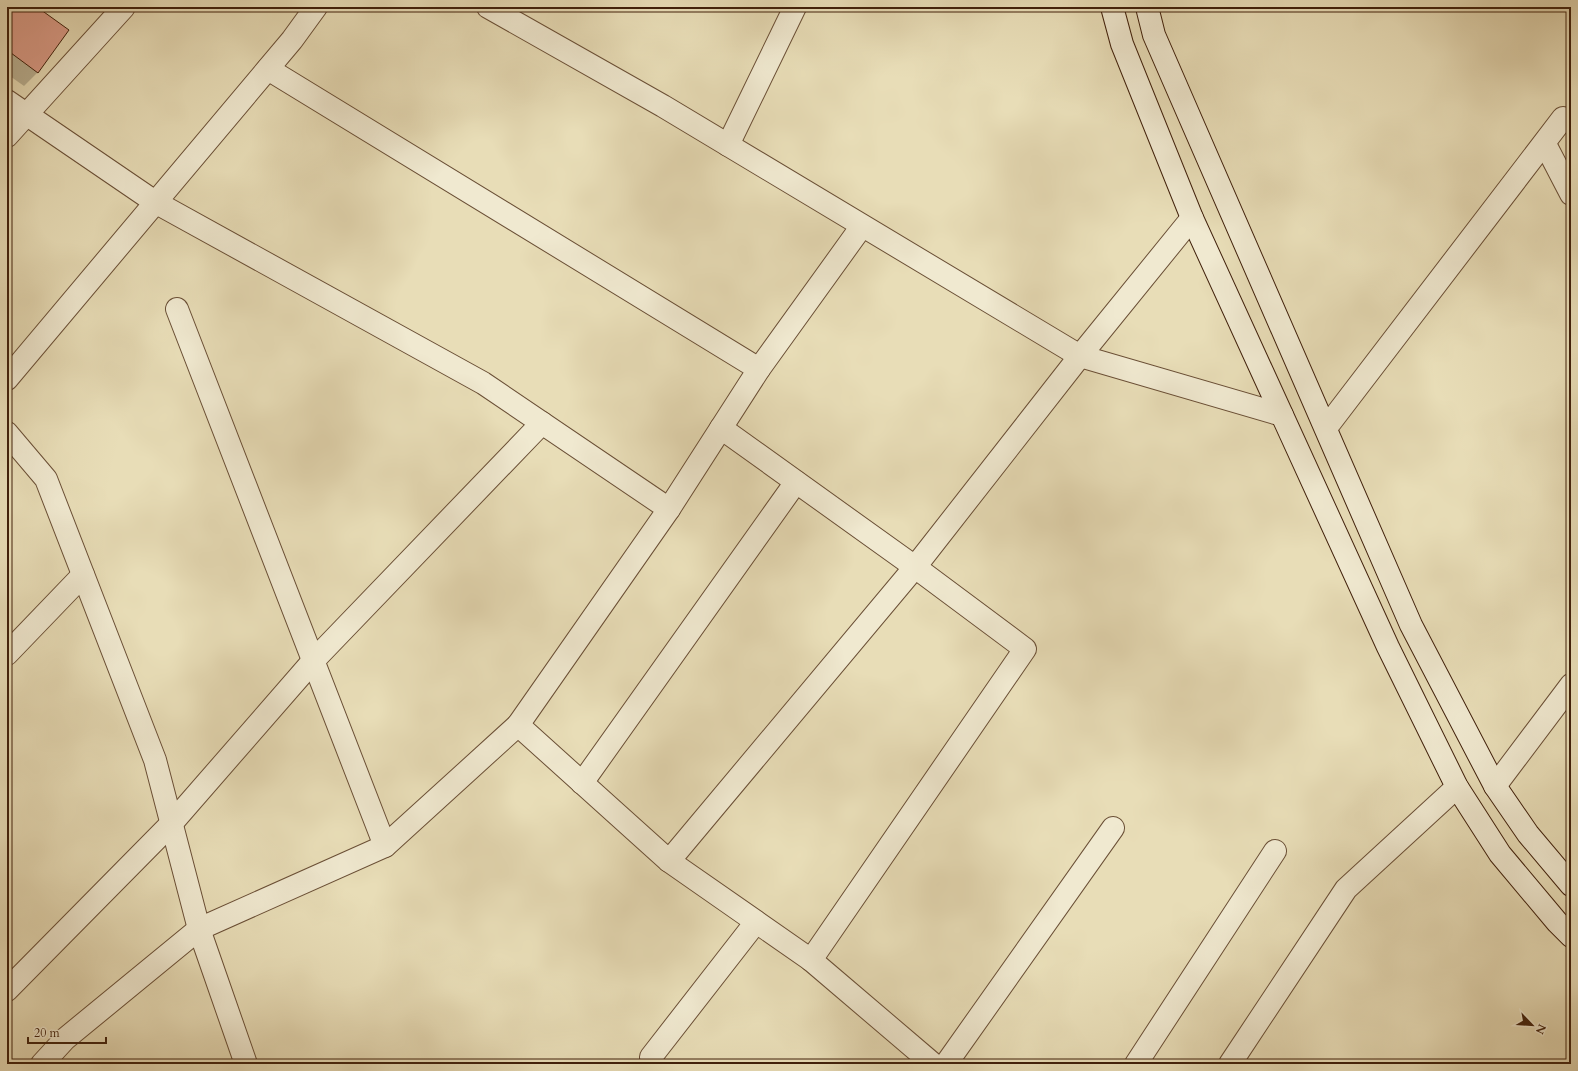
<svg xmlns="http://www.w3.org/2000/svg" width="1578" height="1071" font-family="Cardo,serif">
	<style>
		.shadow { fill: #0003 }
		.building { fill: #db9c88; stroke: #40200b }
		.lines { fill: none; stroke-linecap: round; stroke-linejoin: round }
		.street-casing { stroke: #6a4f36; stroke-width: 24 }
		.secondary-casing { stroke: #40200b; stroke-width: 24 }
		.street { stroke: #f0e9d0; stroke-width: 22 }
		.secondary { stroke: #f0e9d0; stroke-width: 22 }
	</style>
	<rect width="100%" height="100%" fill="#e8ddb7"/>
	<filter id="stains"><feTurbulence type="fractalNoise" baseFrequency=".005" numOctaves="4"/><feColorMatrix values="0 0 0 0 .2 0 0 0 0 .09 0 0 0 0 .02 0 0 0 .5 -.17"/></filter>
	<radialGradient id="worn" r=".72"><stop offset=".6" stop-color="#630" stop-opacity="0"/><stop offset="1" stop-color="#630" stop-opacity=".3"/></radialGradient>
	<polygon class="shadow" points="7,7 35,7 38,72 24,86 7,74"/>
	<polygon class="building" points="7,7 37,7 69,30 38,73 7,50"/>
	<g class="lines">
		<g class="street-casing">
			<g id="street">
				<polyline points="488,7 663,106 1080,356 1282,415"/>
				<polyline points="268,69 759,369 669,509"/>
				<polyline points="7,101 155,202 483,383 669,509 518,725"/>
				<polyline points="7,136 124,7"/>
				<polyline points="1545,144 1571,194"/>
				<polyline points="728,145 795,7"/>
				<polyline points="177,309 385,846"/>
				<polyline points="759,369 862,226"/>
				<polyline points="7,379 292,40 316,7"/>
				<polyline points="721,428 915,567 1025,649 811,960"/>
				<polyline points="1326,428 1563,118 1571,121"/>
				<polyline points="7,433 46,479 155,760 199,929 246,1064"/>
				<polyline points="7,654 83,575"/>
				<polyline points="582,783 796,482"/>
				<polyline points="1495,786 1571,685"/>
				<polyline points="669,861 811,960 933,1064"/>
				<polyline points="7,990 171,824 313,661 542,423"/>
				<polyline points="651,1057 756,922"/>
				<polyline points="42,1064 65,1039 199,929 385,846 518,725 669,861 915,567 1080,356 1192,218"/>
				<polyline points="946,1064 1113,828"/>
				<polyline points="1136,1064 1275,851"/>
				<polyline points="1230,1064 1346,889 1457,787"/>
			</g>
		</g>
		<g class="secondary-casing">
			<g id="secondary">
				<polyline points="1112,7 1122,44 1192,218 1388,647 1457,787 1500,854 1557,922 1571,936"/>
				<polyline points="1147,7 1154,35 1411,625 1495,786 1528,834 1571,885"/>
			</g>
		</g>
		<use href="#street" class="street"/>
		<use href="#secondary" class="secondary"/>
	</g>
	<rect width="1578" height="1071" fill="none" stroke="#e8ddb7" stroke-width="24"/>
	<rect x="8" y="8" width="1562" height="1055" fill="none" stroke="#40200b" stroke-width="2"/>
	<rect x="12" y="12" width="1554" height="1047" fill="none" stroke="#40200b"/>
	<g transform="translate(1532 1025) rotate(115)" stroke="#f0e9d0" stroke-width="3" paint-order="stroke">
	<path d="M0-3L7 15L0 10L-7 15Z" fill="#40200b"/>
	<text y="-6" font-size="11" font-weight="bold" text-anchor="middle" fill="#40200b">N</text>
	</g>
	<path d="M28 1037v6h78v-6" fill="none" stroke="#40200b" stroke-width="2"/>
	<text x="34" y="1037" font-size="12" fill="#40200b" stroke="#f0e9d0" stroke-width="3" paint-order="stroke">20 m</text>
	<rect width="100%" height="100%" filter="url(#stains)"/>
	<rect width="100%" height="100%" fill="url(#worn)"/>
</svg>
